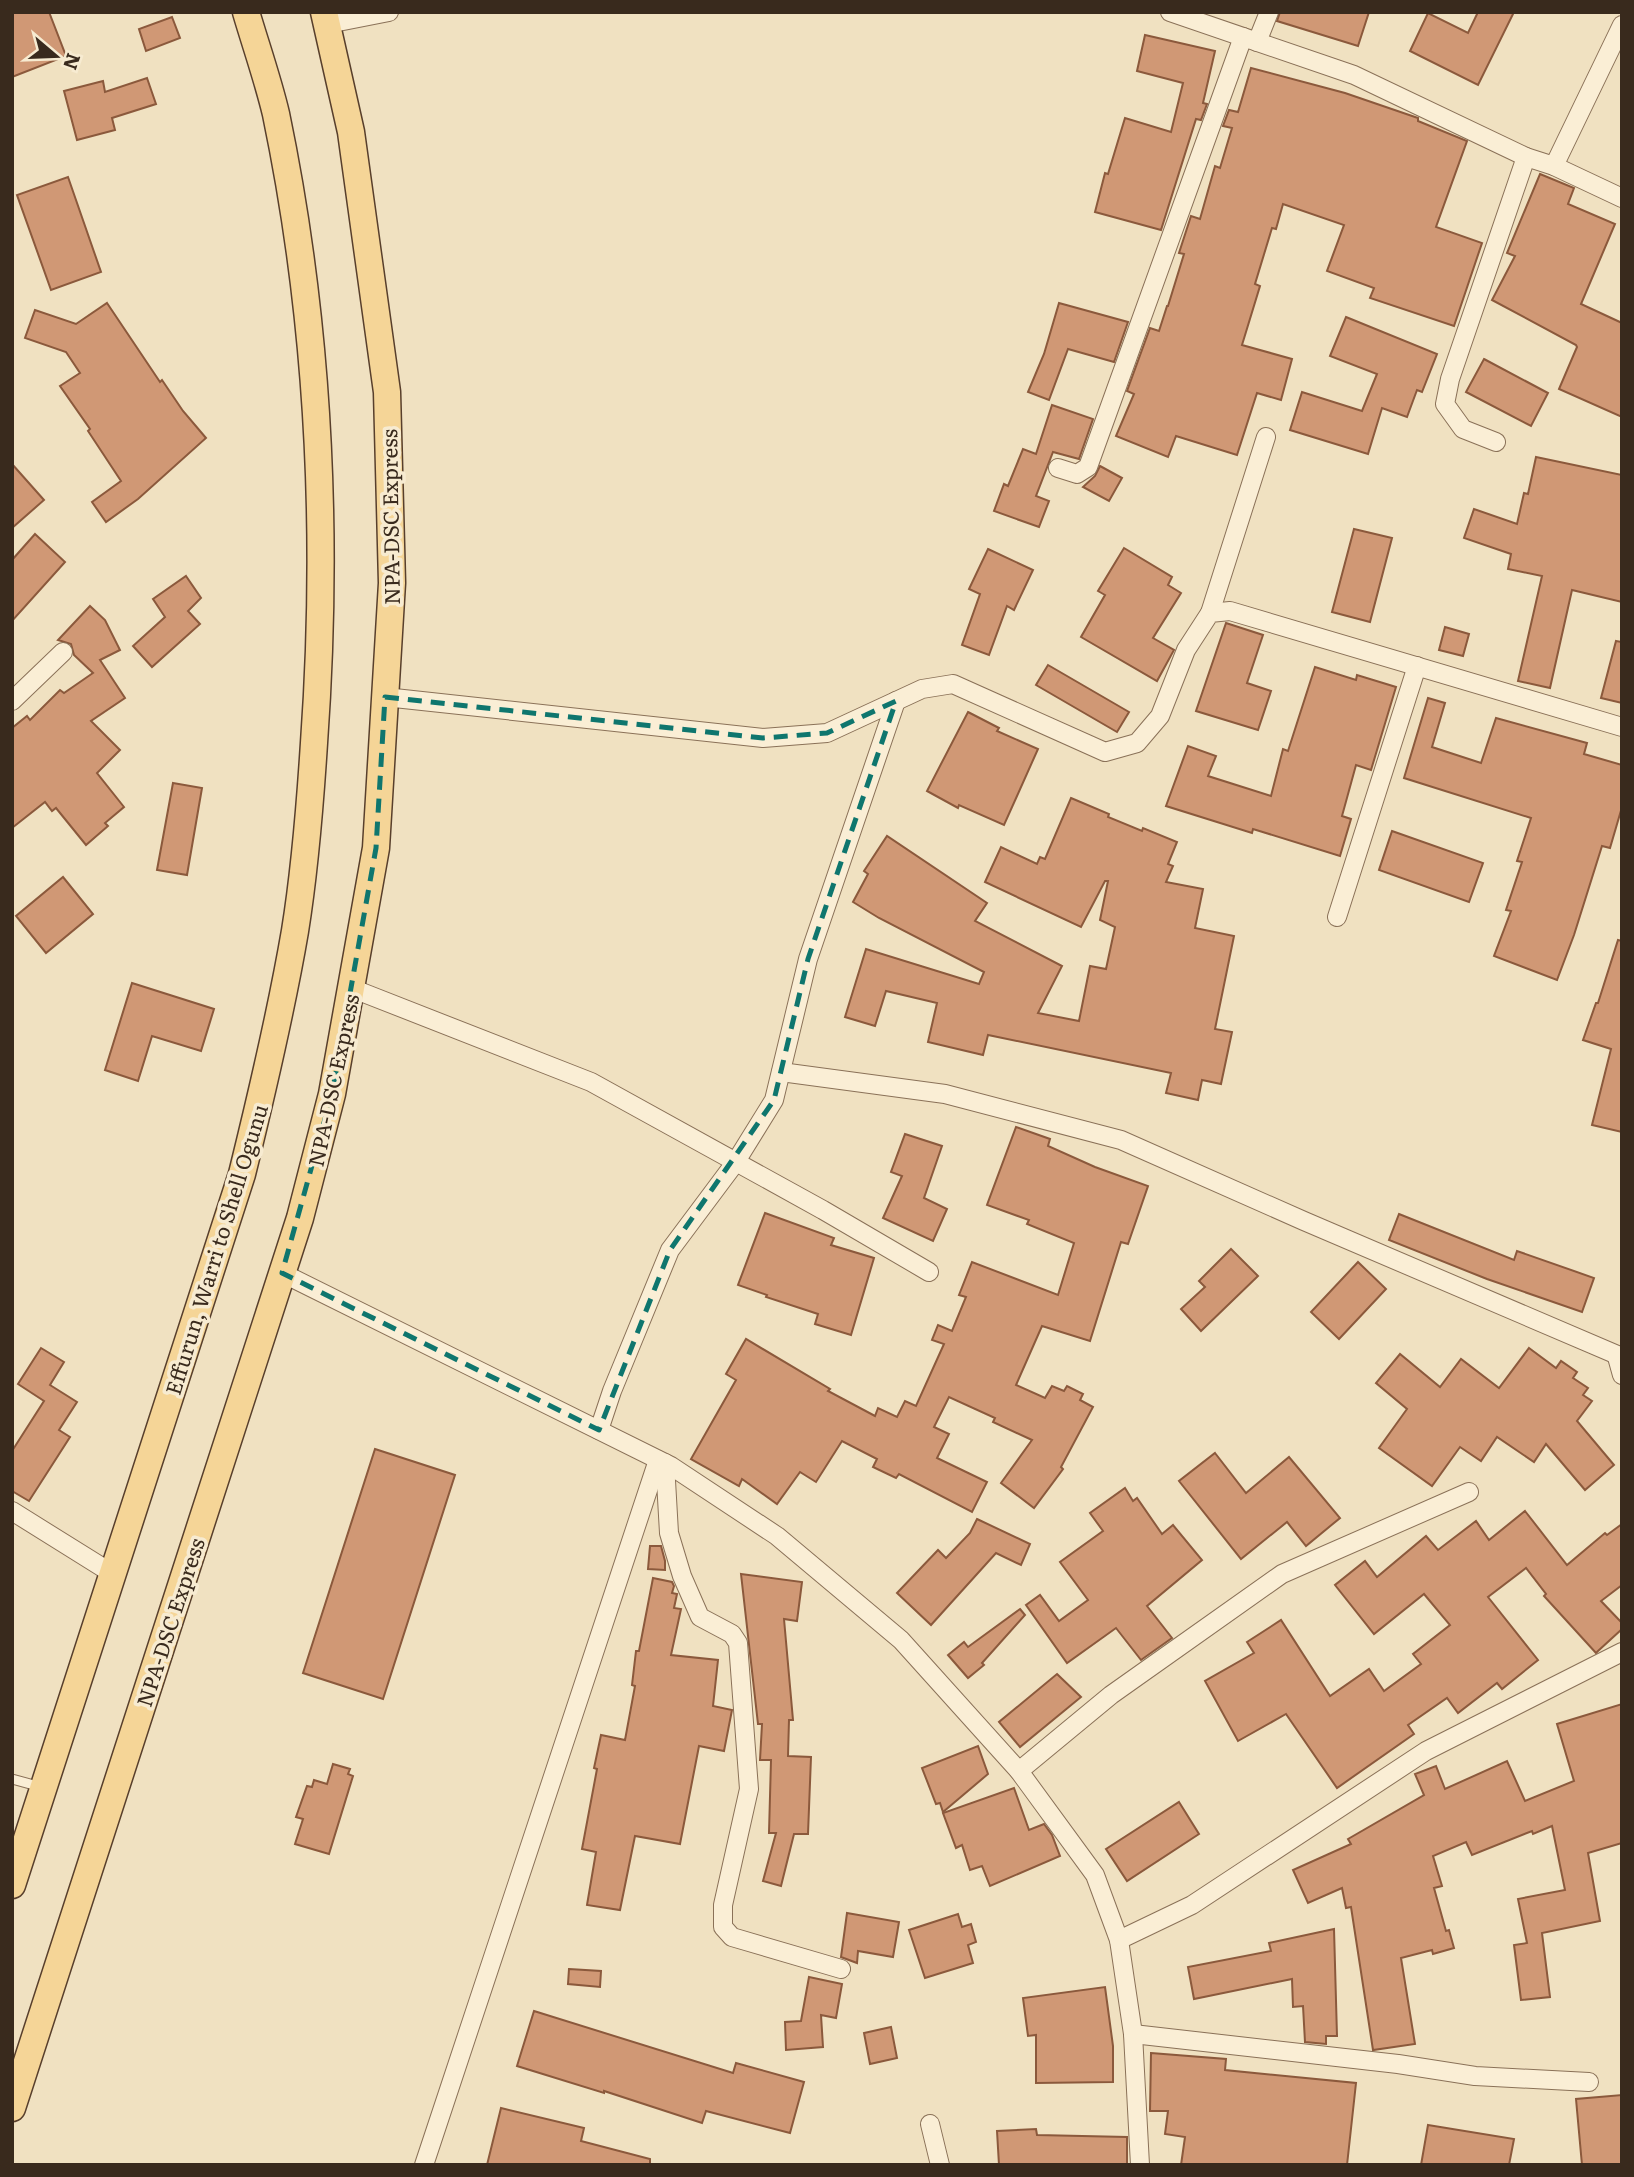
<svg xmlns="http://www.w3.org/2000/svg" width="1634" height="2177" font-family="Literata,serif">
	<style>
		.building { fill: #d09875; stroke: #8b593c; stroke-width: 2 }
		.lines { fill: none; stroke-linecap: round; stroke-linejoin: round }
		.lane-casing { stroke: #8a7158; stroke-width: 11 }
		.street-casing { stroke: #8a7158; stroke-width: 20 }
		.primary-casing { stroke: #583f2c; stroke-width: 29 }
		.lane { stroke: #faeed5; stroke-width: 9 }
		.street { stroke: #faeed5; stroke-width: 18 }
		.primary { stroke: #f5d597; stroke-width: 26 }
		.marked { fill: none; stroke: #0f766e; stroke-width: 5; stroke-dasharray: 14 9; stroke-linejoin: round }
		.labels { text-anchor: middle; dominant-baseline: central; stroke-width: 7; stroke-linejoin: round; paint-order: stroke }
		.street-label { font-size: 21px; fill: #392a1d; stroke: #f7ebd1 }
	</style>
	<rect width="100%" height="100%" fill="#f0e1c1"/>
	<g class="building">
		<polygon points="12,12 49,12 66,56 12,77"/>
		<polygon points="1280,12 1369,12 1358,46 1277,21"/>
		<polygon points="1478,12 1514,12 1478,85 1410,51 1428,13 1468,33"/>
		<polygon points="172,17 180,38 146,51 139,29"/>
		<polygon points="1145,35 1215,51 1203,103 1207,104 1201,120 1196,119 1161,230 1095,212 1105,173 1108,174 1125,118 1171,132 1183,83 1137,71"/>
		<polygon points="1251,68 1345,93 1418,118 1418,121 1467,141 1436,227 1482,243 1454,326 1370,298 1374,288 1327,271 1344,225 1283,204 1276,229 1272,228 1255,284 1260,286 1242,345 1292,359 1281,400 1257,393 1237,455 1176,436 1168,457 1116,436 1134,394 1127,391 1150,328 1159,331 1167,306 1168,306 1184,254 1179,253 1191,216 1200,219 1215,166 1220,168 1232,128 1223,126 1229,110 1238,112"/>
		<polygon points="147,78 156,104 112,118 115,130 77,140 64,91 103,81 105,92"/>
		<polygon points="1540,174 1574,188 1568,204 1615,224 1581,304 1622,323 1622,417 1559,389 1577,347 1576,345 1492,300 1515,256 1507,253"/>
		<polygon points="68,177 101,272 51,290 17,195"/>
		<polygon points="107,303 160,382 162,380 183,411 206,438 138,499 106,522 92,502 121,481 88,431 90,429 60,386 80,373 66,352 25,338 35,310 76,324"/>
		<polygon points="1059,303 1128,322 1114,362 1068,349 1049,400 1028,392 1044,354"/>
		<polygon points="1346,317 1437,354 1422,392 1417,390 1407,417 1382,408 1368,454 1290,430 1302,392 1362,411 1377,374 1330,356"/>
		<polygon points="1484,359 1548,393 1531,426 1466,392"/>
		<polygon points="1052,405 1093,419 1079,459 1053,452 1036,496 1049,501 1039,527 994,511 1004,484 1008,486 1023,449 1036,454"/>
		<polygon points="1536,457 1622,475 1622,602 1572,590 1550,688 1518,681 1542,576 1508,569 1511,554 1464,538 1474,509 1517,524 1524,493 1528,494"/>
		<polygon points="12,464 44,500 12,528"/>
		<polygon points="1100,466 1122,478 1109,501 1083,487 1095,476"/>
		<polygon points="1354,529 1392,538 1370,622 1332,612"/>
		<polygon points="35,534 65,562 12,621 12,560"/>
		<polygon points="1124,548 1172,577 1168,585 1181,593 1153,638 1174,650 1157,681 1081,637 1105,595 1098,591"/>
		<polygon points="988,549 1033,570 1014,610 1007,606 989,655 962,645 980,594 969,589"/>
		<polygon points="186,576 201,598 188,611 200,624 152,667 133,646 165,617 153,599"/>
		<polygon points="90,606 105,620 120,650 100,660 125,698 91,721 120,750 97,773 124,807 105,823 108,826 86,845 56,808 52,811 45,802 12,828 12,728 27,716 30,720 60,690 64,693 93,673 74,655 71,644 58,640"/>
		<polygon points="1226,623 1263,635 1247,683 1271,691 1258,730 1196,711"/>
		<polygon points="1445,627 1469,634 1463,656 1439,650"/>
		<polygon points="1616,641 1622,642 1622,703 1601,698"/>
		<polygon points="1048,665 1129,712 1117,732 1036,685"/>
		<polygon points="1315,667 1356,680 1357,675 1396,687 1371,770 1356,765 1342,816 1351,819 1340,856 1253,829 1252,833 1166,806 1188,746 1216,756 1208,776 1271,796 1283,749 1288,751"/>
		<polygon points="1428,698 1445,703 1432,747 1481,763 1496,718 1587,743 1584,754 1622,765 1622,807 1610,848 1602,846 1574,935 1557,980 1494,956 1511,911 1506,910 1522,862 1517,861 1531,818 1404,778"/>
		<polygon points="968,712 999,728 997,731 1038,749 1004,825 959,805 958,808 927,791"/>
		<polygon points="173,783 202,788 187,875 157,870"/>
		<polygon points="1071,798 1109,814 1108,817 1142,831 1143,828 1177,842 1168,864 1173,866 1166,882 1203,889 1195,928 1234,936 1215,1029 1232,1032 1221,1084 1202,1080 1198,1100 1166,1093 1171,1073 988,1035 983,1055 928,1042 937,1003 886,991 875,1026 845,1017 866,949 979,984 984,972 879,918 853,902 868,874 864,871 887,836 987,903 975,921 1062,966 1038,1013 1079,1021 1090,966 1106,969 1115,927 1100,920 1108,881 1105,881 1081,927 985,882 1001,847 1037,864 1040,857 1045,859"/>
		<polygon points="1392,831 1483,863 1469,902 1379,870"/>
		<polygon points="63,877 93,914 46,953 16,916"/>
		<polygon points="1618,940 1622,941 1622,1132 1592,1125 1611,1049 1583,1040 1596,1003 1598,1003"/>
		<polygon points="132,983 214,1009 201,1051 152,1036 138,1081 105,1070"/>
		<polygon points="1016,1127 1050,1139 1048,1146 1095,1167 1148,1186 1128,1244 1121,1242 1090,1341 1042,1326 1016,1385 1045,1398 1052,1386 1064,1391 1067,1386 1083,1394 1080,1400 1093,1407 1061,1467 1063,1469 1034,1508 1001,1483 1032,1440 993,1422 995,1418 949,1397 934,1427 949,1434 937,1458 987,1482 972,1512 899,1474 896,1478 873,1467 877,1459 842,1441 816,1482 800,1472 777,1504 742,1479 739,1486 691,1459 736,1380 726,1374 746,1339 830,1389 828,1391 875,1416 878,1408 897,1417 905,1401 916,1406 944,1344 932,1340 938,1325 952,1331 966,1297 959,1295 972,1262 1058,1295 1074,1243 1027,1224 1029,1220 987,1205"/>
		<polygon points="905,1134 942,1146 924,1198 947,1209 933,1241 883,1218 902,1176 891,1172"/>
		<polygon points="765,1213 834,1238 831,1245 874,1258 851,1335 815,1324 818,1314 766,1297 767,1295 738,1285"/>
		<polygon points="1399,1214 1514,1260 1517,1251 1594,1278 1582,1312 1487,1279 1389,1240"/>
		<polygon points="1231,1249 1258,1276 1201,1331 1181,1309 1205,1287 1199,1281"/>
		<polygon points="1358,1262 1386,1289 1339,1339 1311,1312"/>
		<polygon points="41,1348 64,1362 50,1385 77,1402 59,1430 70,1437 29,1501 12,1491 12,1451 44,1401 18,1384"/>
		<polygon points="1529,1348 1556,1368 1561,1361 1577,1372 1573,1378 1588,1388 1583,1395 1592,1401 1577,1421 1614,1465 1585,1490 1546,1444 1534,1462 1497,1437 1481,1461 1460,1447 1432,1486 1379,1448 1407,1409 1376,1383 1400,1354 1440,1387 1461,1359 1499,1388"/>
		<polygon points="375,1449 455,1475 383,1699 303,1673"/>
		<polygon points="1215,1453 1246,1493 1289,1457 1340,1518 1306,1546 1287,1522 1241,1559 1179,1481"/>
		<polygon points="1125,1488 1133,1501 1137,1498 1162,1534 1173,1525 1202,1560 1147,1606 1172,1638 1141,1660 1116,1628 1067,1663 1026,1605 1040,1595 1059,1621 1088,1600 1060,1562 1103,1531 1090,1513"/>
		<polygon points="1525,1511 1567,1565 1605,1533 1607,1535 1622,1524 1622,1585 1601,1601 1622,1623 1622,1629 1598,1651 1596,1653 1544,1596 1546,1594 1526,1568 1488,1597 1538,1660 1502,1689 1497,1683 1458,1713 1447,1698 1408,1725 1414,1734 1337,1788 1286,1714 1238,1741 1205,1681 1254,1653 1247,1642 1281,1620 1330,1696 1369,1669 1384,1691 1421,1664 1413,1654 1450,1625 1424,1594 1374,1634 1335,1585 1365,1561 1377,1577 1426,1536 1438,1550 1476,1521 1489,1540"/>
		<polygon points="977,1519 1030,1544 1021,1565 996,1553 931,1625 897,1593 938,1550 946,1558 970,1533"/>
		<polygon points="650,1546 661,1546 665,1561 665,1570 648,1569"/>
		<polygon points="741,1574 802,1582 797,1621 784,1619 793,1720 789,1720 788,1756 811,1757 808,1834 794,1834 781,1886 763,1881 776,1833 769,1833 771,1760 760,1760 762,1724 758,1724"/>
		<polygon points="653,1578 672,1582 674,1586 672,1593 677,1594 674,1608 681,1609 671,1655 718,1660 713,1706 732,1710 724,1751 699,1746 680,1844 635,1836 620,1910 587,1905 596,1852 582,1849 597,1769 594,1768 601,1735 625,1740 635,1686 632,1685 636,1651 639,1651"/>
		<polygon points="1020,1609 1025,1615 982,1663 984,1665 968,1678 948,1655 964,1642 968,1647"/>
		<polygon points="1057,1674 1081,1697 1020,1747 999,1722"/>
		<polygon points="1622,1704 1622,1843 1588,1853 1600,1921 1542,1933 1550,1997 1521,2000 1514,1945 1527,1943 1518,1899 1565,1890 1552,1826 1533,1834 1532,1831 1472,1855 1466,1842 1433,1856 1442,1886 1434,1888 1446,1931 1449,1930 1454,1948 1433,1954 1432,1950 1401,1958 1415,2044 1373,2050 1351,1907 1346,1908 1342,1888 1308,1903 1293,1870 1351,1844 1348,1839 1424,1795 1415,1774 1436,1766 1445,1789 1507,1761 1525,1801 1574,1781 1557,1724"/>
		<polygon points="978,1746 988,1774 943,1812 940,1803 936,1804 922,1768"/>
		<polygon points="333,1764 350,1769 348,1774 353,1776 329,1854 295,1844 303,1819 296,1817 307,1786 312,1787 314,1780 327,1784"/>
		<polygon points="1014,1788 1029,1830 1044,1824 1052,1835 1060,1856 990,1886 982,1866 970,1870 962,1845 956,1848 943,1813"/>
		<polygon points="1179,1802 1199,1834 1127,1881 1106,1849"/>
		<polygon points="847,1913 899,1922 893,1957 858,1951 857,1963 841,1957"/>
		<polygon points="958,1914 962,1927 971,1924 976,1942 968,1945 973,1963 925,1978 909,1930"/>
		<polygon points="1334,1929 1337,2036 1326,2036 1326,2044 1305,2042 1303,2006 1293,2007 1292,1979 1194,1999 1188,1967 1271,1951 1269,1943"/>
		<polygon points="569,1969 601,1971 600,1987 568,1984"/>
		<polygon points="809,1977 842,1984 836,2018 821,2015 823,2047 786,2050 785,2022 801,2021"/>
		<polygon points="1105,1987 1113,2046 1113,2082 1036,2083 1036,2035 1028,2036 1023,1998"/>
		<polygon points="534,2011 733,2073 736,2063 804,2082 790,2133 706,2111 702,2123 604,2091 604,2093 517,2066"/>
		<polygon points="891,2027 897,2058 870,2064 864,2033"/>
		<polygon points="1151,2053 1226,2059 1225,2070 1356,2083 1347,2165 1181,2165 1185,2137 1165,2134 1168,2111 1150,2111"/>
		<polygon points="1622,2095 1622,2165 1582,2165 1576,2099"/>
		<polygon points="501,2108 584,2128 581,2141 650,2159 650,2165 487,2165"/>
		<polygon points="1428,2125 1514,2139 1509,2165 1421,2165"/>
		<polygon points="1036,2129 1037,2135 1127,2137 1127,2165 999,2165 997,2131"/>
	</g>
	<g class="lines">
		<g class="lane-casing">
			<polyline id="lane" points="12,1779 41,1787"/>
		</g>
		<g class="street-casing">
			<g id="street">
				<polyline points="1170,12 1354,75 1526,157 1554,166 1622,198"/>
				<polyline points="328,24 389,12"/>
				<polyline points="1257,42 1269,12"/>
				<polyline points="1554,166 1622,25"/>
				<polyline points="1496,442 1463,429 1445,404 1450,379 1526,157"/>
				<polyline points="1058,468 1077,474 1088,467 1243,37"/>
				<polyline points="1210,613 1266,437"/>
				<polyline points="385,697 763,738 827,733 922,689 953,684 1105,752 1137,743 1160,716 1186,650 1210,613 1230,611 1622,727"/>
				<polyline points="12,701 63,652"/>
				<polyline points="1337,917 1417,666"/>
				<polyline points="351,988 591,1082 823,1210 929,1272"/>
				<polyline points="781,1072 945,1094 1121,1140 1304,1221 1622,1357"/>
				<polyline points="282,1273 671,1466 777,1536 901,1640 1019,1771 1095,1875 1119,1940 1133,2034 1140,2165"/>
				<polyline points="1617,1357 1622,1375"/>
				<polyline points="599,1430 612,1391 670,1250 735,1163 774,1100 808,959 896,701"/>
				<polyline points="665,1463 669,1533 682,1576 700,1617 732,1634 738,1643 749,1789 723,1905 723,1927 732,1937 841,1969"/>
				<polyline points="12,1511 113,1574"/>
				<polyline points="1019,1771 1111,1695 1282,1574 1469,1492"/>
				<polyline points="1119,1940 1192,1905 1426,1751 1622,1652"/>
				<polyline points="1133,2034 1398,2064 1475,2076 1589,2082"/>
				<polyline points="930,2124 940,2165"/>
				<polyline points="424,2165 658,1460"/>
			</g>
		</g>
		<g class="primary-casing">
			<g id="primary">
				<path d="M 12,1885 L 242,1174 C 262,1093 281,1013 295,931 C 305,869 310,806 314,743 C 329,533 319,321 276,114 C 268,80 256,46 246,12"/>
				<polyline points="12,2108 300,1218 332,1094 376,848 392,583 387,392 351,132 324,12"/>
			</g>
		</g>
		<use href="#lane" class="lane"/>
		<use href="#street" class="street"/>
		<use href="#primary" class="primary"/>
	</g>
	<path class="marked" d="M 385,697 L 763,738 L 827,733 L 896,701 L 808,959 L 774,1100 L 670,1250 L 599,1430 L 282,1273 L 332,1094 L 376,848 Z"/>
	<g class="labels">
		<g class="street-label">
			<text transform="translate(389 517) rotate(-91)">NPA-DSC Express</text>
			<text transform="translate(332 1080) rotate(-78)">NPA-DSC Express</text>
			<text transform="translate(215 1249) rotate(-73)">Effurun, Warri to Shell Ogunu</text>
			<text transform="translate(169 1622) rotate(-72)">NPA-DSC Express</text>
		</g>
	</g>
	<rect width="1634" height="2177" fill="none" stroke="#392a1d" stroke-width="28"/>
	<g transform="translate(56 56) rotate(109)" stroke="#f7ebd1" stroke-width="5" paint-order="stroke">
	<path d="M0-5L12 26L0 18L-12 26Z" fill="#392a1d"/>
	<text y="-10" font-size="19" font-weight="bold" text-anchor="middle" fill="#392a1d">N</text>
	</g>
</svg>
